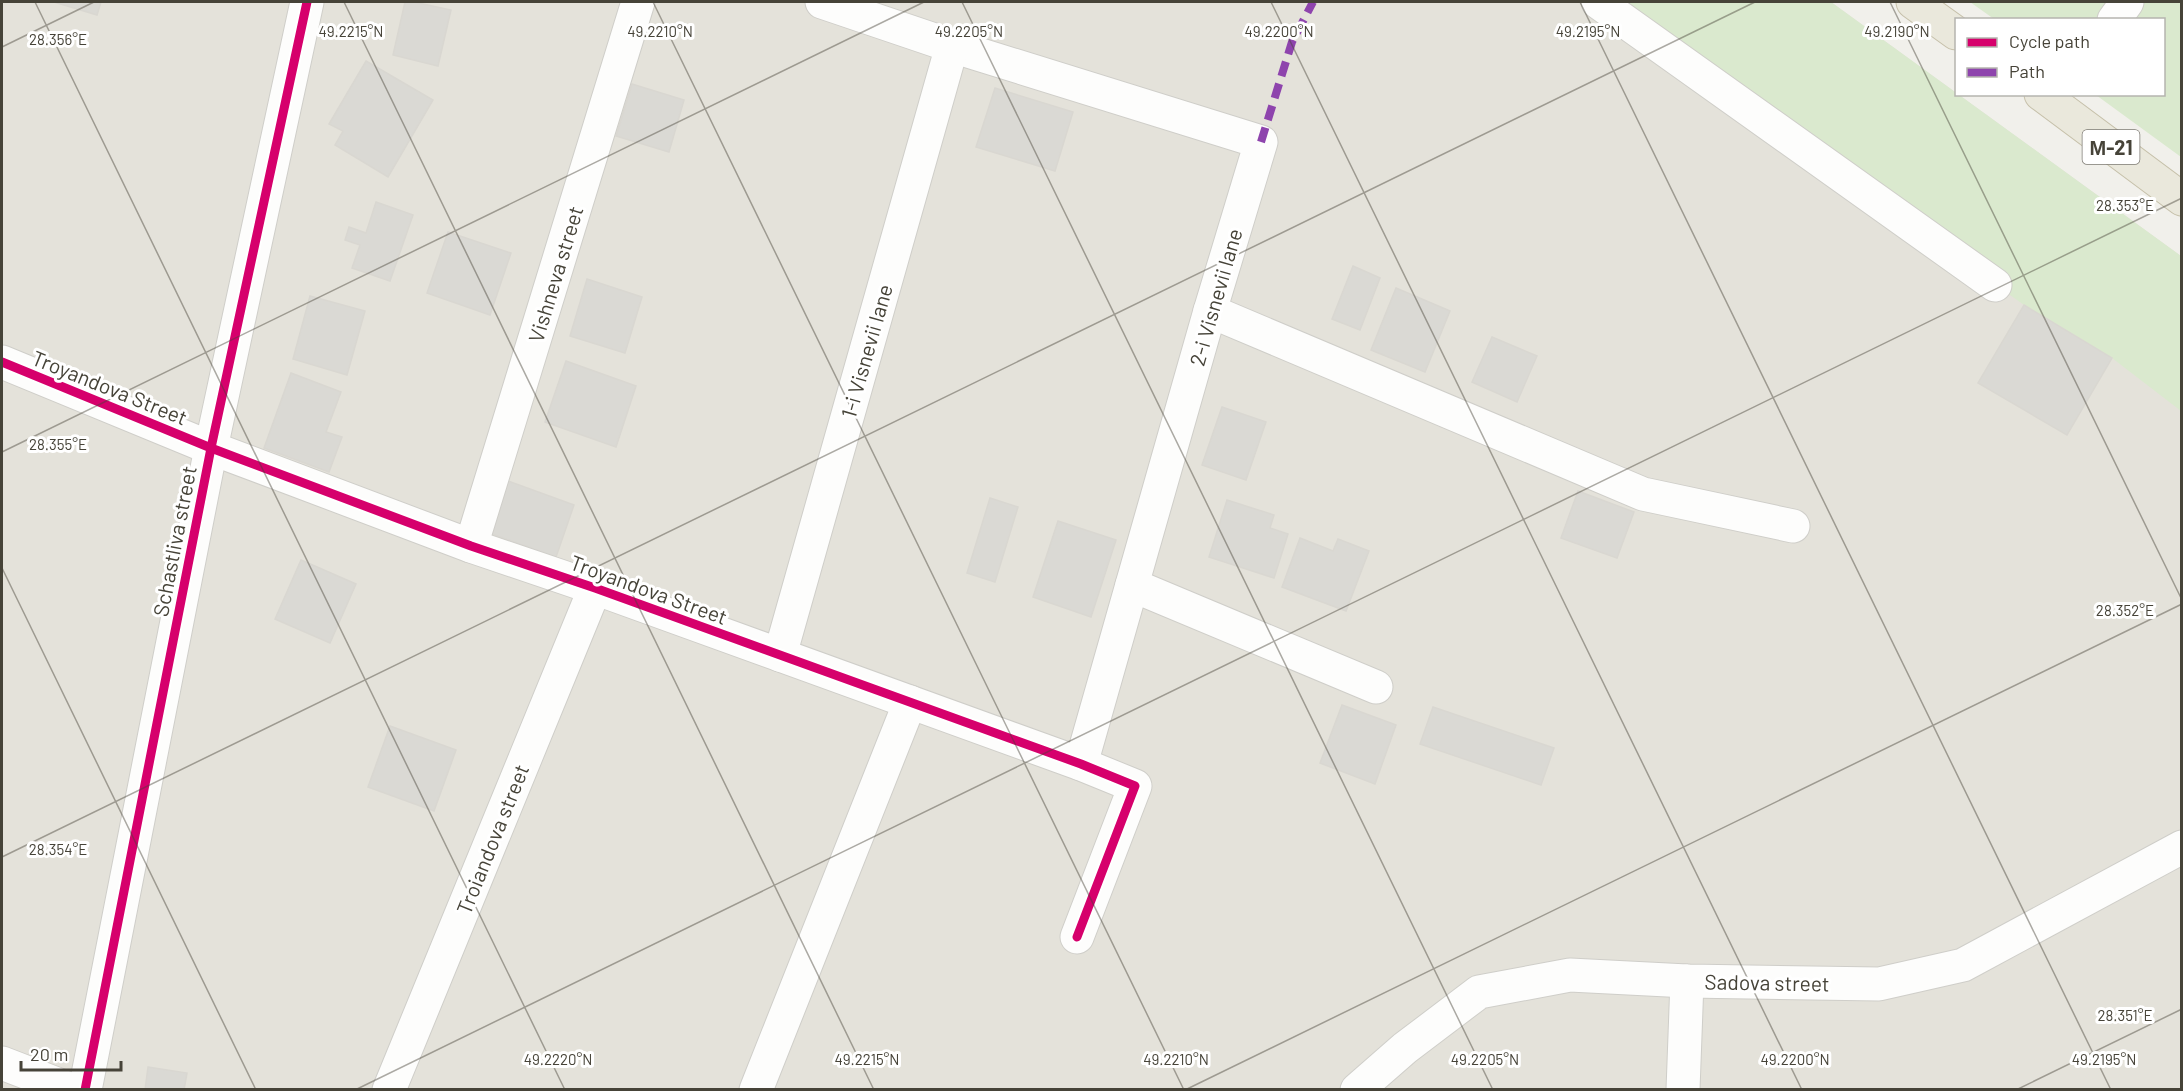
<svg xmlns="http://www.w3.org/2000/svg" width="2183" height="1091" font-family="Barlow,sans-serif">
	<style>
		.residential { fill: #e4e2da }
		.green { fill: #dae9ce }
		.building { fill: #dad9d4; stroke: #d9d7d1; stroke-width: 1.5 }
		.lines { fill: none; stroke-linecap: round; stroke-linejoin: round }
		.minor-casing { stroke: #cfcec9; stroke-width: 35 }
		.highway-casing { stroke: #c6c0aa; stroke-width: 35 }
		.minor { stroke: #fdfdfc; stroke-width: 33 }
		.highway { stroke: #eae8dc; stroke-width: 33 }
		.quiet { stroke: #8e44ad; stroke-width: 8; stroke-dasharray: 15 8; stroke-linecap: butt }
		.cycleway-casing { stroke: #fff; stroke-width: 13 }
		.cycleway { stroke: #d6006c; stroke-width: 9 }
		.ticks { fill: none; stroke: #464338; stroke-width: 1.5; stroke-opacity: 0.45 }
		.labels { text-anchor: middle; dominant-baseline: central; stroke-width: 6; stroke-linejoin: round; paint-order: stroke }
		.shield { fill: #fff; stroke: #7e7b74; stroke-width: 1.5 }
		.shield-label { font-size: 20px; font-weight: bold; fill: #464338 }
		.street-label { font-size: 21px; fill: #464338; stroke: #fff }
		.ticks-label { font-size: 15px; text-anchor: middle; fill: #464338; stroke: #fff; stroke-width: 6; stroke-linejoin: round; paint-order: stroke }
	</style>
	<rect width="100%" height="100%" fill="#f1f0eb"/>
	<polygon class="residential" points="2,2 1831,2 2181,256 2181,1089 2,1090"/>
	<g class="green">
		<polygon points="1598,2 1831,2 2181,256 2181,411 2112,358 2024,305"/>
		<polygon points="1970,2 2181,2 2181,157 2096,95 2164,94 2164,20 1994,19"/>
	</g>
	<g class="building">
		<polygon points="54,2 101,2 97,15"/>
		<polygon points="405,2 414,2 451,10 438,66 393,55"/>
		<polygon points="366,61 433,100 388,177 335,145 343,131 329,124"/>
		<polygon points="632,84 684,100 669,152 616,136"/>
		<polygon points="995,88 1073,112 1055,171 976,147"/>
		<polygon points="376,202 413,215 390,281 352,268 360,245 345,240 349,227 366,233"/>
		<polygon points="448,232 511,253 490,315 427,293"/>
		<polygon points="1353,266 1380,278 1360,330 1332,319"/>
		<polygon points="587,279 642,297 625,353 570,336"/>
		<polygon points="1396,288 1450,311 1425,372 1371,350"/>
		<polygon points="310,296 365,311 347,375 293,359"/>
		<polygon points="2024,305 2112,358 2067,435 1978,383"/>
		<polygon points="1492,337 1537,356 1517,402 1472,382"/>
		<polygon points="566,361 636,386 616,447 545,422"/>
		<polygon points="291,373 341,392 326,432 342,437 329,472 264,448"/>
		<polygon points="1222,407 1266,422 1246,480 1202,465"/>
		<polygon points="508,481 574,505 556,557 489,533"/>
		<polygon points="1578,491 1634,512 1617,558 1561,538"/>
		<polygon points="990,498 1018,507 995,582 967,573"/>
		<polygon points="1227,500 1274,515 1270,528 1288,534 1274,578 1209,557"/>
		<polygon points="1058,521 1116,540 1091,617 1033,597"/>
		<polygon points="1300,538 1333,551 1338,539 1369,551 1346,611 1282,587"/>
		<polygon points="301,560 356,584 330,643 275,619"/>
		<polygon points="1342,705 1396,725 1375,784 1320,763"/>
		<polygon points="1433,707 1554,748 1541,785 1420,744"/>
		<polygon points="390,726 456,750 434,811 368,787"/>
		<polygon points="148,1067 187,1073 184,1090 145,1090"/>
	</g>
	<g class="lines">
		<g class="minor-casing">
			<g id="minor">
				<polyline points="822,2 952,46 1261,142 1210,311 1081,764"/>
				<polyline points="1598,2 1995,285"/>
				<polyline points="2114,20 2127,2"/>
				<polyline points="1210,311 1643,494 1793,526"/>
				<polyline points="2,362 211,448 471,546 595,588 1081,764 1135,786 1077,937"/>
				<polyline points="471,546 638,2"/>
				<polyline points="1132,585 1376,687"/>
				<polyline points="780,655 952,46"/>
				<polyline points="2,1063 72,1090"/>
				<polyline points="85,1090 211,448 307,2"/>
				<polyline points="389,1090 595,588"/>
				<polyline points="756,1090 910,702"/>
				<polyline points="1357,1090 1405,1048 1479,992 1570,975 1687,981 1879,984 1963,965 2182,847"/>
				<polyline points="1683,1090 1687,981"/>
			</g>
		</g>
		<g class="highway-casing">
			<g id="highway">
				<polyline points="1913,2 1956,33"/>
				<polyline points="2041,94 2182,199"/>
			</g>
		</g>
		<use href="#minor" class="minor"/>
		<use href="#highway" class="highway"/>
		<polyline class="quiet" points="1261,142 1292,42 1313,2"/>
		<g class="cycleway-casing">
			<g id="cycleway">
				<polyline points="2,362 211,448 471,546 595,588 1081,764 1135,786 1077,937"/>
				<polyline points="85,1090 211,448 307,2"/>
			</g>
		</g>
		<use href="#cycleway" class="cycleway"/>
	</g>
	<path class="ticks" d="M 35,2 L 565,1090M 344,2 L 874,1090M 653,2 L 1184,1090M 962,2 L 1493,1090M 1271,2 L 1802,1090M 1580,2 L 2111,1090M 1890,2 L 2182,600M 2,47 L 94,2M 2,452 L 924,2M 2,568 L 256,1090M 2,857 L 1755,2M 355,1090 L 2182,198M 1185,1090 L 2182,604M 2016,1090 L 2182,1009"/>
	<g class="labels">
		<rect class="shield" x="2082.5" y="130" width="57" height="34" rx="4.5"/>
		<g class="shield-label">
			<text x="2111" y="147">М-21</text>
		</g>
		<g class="street-label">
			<text transform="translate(555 274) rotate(-73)">Vishneva street</text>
			<text transform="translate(1215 297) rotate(-74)">2-i Visnevii lane</text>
			<text transform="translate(866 351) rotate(-74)">1-i Visnevii lane</text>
			<text transform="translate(110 387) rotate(22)">Troyandova Street</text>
			<text transform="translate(174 541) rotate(-79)">Schastliva street</text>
			<text transform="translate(649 589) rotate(20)">Troyandova Street</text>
			<text transform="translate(492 839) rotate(-68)">Troiandova street</text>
			<text transform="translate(1767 982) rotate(1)">Sadova street</text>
		</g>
	</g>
	<g class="ticks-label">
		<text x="351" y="37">49.2215°N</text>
		<text x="660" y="37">49.2210°N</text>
		<text x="969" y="37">49.2205°N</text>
		<text x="1279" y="37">49.2200°N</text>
		<text x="1588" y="37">49.2195°N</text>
		<text x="1897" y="37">49.2190°N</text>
		<text x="58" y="45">28.356°E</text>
		<text x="2125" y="211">28.353°E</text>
		<text x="58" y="450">28.355°E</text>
		<text x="2125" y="616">28.352°E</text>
		<text x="58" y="855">28.354°E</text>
		<text x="2125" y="1021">28.351°E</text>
		<text x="558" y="1065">49.2220°N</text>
		<text x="867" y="1065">49.2215°N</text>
		<text x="1176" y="1065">49.2210°N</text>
		<text x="1485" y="1065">49.2205°N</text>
		<text x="1795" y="1065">49.2200°N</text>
		<text x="2104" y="1065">49.2195°N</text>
	</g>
	<rect width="2183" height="1091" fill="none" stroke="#464338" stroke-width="6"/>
	<rect x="1955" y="18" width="210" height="78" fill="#ffffff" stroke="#b5b4af" stroke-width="1.5"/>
	<rect x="1967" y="38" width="30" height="9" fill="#d6006c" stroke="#b5b4af" stroke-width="1.5"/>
	<text x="2009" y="48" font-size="18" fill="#464338">Cycle path</text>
	<rect x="1967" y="68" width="30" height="9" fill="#8e44ad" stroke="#b5b4af" stroke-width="1.5"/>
	<text x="2009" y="78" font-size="18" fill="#464338">Path</text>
	<path d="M21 1061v9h100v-9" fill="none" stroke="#464338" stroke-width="3"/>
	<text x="30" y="1061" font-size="18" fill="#464338" stroke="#ffffff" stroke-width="4.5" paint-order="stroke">20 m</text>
</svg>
